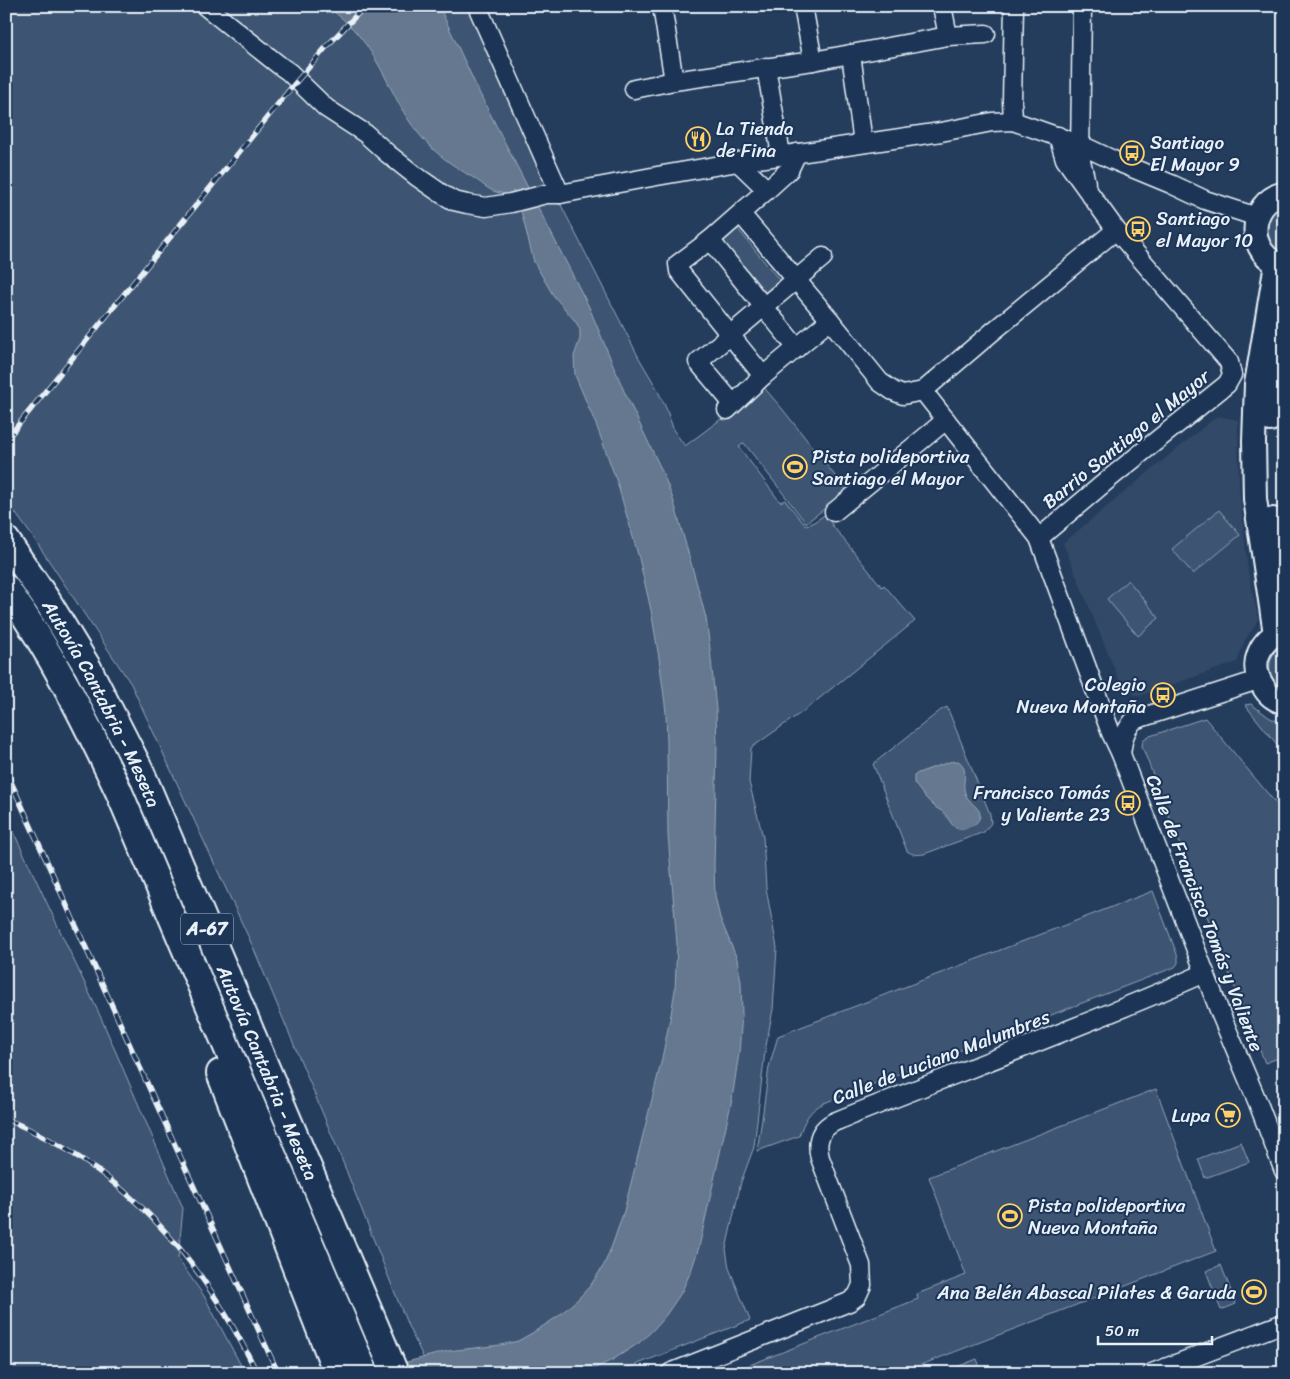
<svg xmlns="http://www.w3.org/2000/svg" width="1290" height="1379" font-family="Sriracha,sans-serif">
	<style>
		.built { fill: #334a68 }
		.green { fill: #3e5472; stroke: #93a2b5 }
		.water { fill: #657890; stroke: #99a8ba }
		.lines { fill: none; stroke-linecap: round; stroke-linejoin: round }
		.minor-casing { stroke: #e8f1f8; stroke-width: 21 }
		.major-casing { stroke: #e8f1f8; stroke-width: 26 }
		.highway-casing { stroke: #e8f1f8; stroke-width: 30 }
		.minor { stroke: #1d3557; stroke-width: 18 }
		.major { stroke: #1d3557; stroke-width: 22 }
		.highway { stroke: #1d3557; stroke-width: 26 }
		.rail-casing { stroke: #e8f1f8; stroke-width: 5.5 }
		.rail { stroke: #1d3557; stroke-width: 4; stroke-dasharray: 11; stroke-linecap: butt }
		.labels { text-anchor: middle; dominant-baseline: central; stroke-width: 4; stroke-linejoin: round; paint-order: stroke }
		.shield { fill: #1d3557; stroke: #abb9c8; stroke-width: 1 }
		.shield-label { font-size: 18px; font-weight: bold; fill: #e8f1f8 }
		.poi-label { font-size: 19px; fill: #e8f1f8; stroke: #1d3557; text-anchor: start }
		.street-label { font-size: 19px; fill: #e8f1f8; stroke: #1d3557 }
	</style>
	<rect width="100%" height="100%" fill="#253d5d"/>
	<filter id="ink" filterUnits="userSpaceOnUse"><feTurbulence type="fractalNoise" baseFrequency=".02" numOctaves="2"/><feDisplacementMap in="SourceGraphic" scale="10" xChannelSelector="R" yChannelSelector="G"/><feConvolveMatrix kernelMatrix="1 2 1 2 8 2 1 2 1" color-interpolation-filters="sRGB"/></filter>
	<g filter="url(#ink)">
		<polygon class="built" points="1217,416 1238,420 1239,489 1248,571 1258,618 1254,627 1245,640 1237,662 1139,696 1123,690 1063,543"/>
		<g class="green">
			<polygon points="6,6 470,6 562,207 639,358 656,387 666,408 674,431 685,446 729,413 761,384 784,411 847,491 806,523 744,443 739,447 780,502 785,500 805,525 811,524 826,514 832,525 882,587 884,585 915,621 805,710 751,748 749,782 763,837 766,888 777,948 773,1009 765,1051 754,1147 741,1182 726,1249 729,1268 750,1320 615,1373 431,1373 408,1326 338,1150 253,947 131,684 35,540 6,500"/>
			<path d="M 1284,204 L 1284,256 C 1280,254 1276,252 1273,249 C 1264,239 1263,221 1273,211 C 1276,208 1280,206 1284,204 Z"/>
			<polygon points="737,228 780,281 765,293 722,240"/>
			<polygon points="1219,510 1240,535 1193,574 1172,549"/>
			<polygon points="1128,580 1159,618 1138,636 1107,599"/>
			<path d="M 1284,642 L 1284,689 C 1263,678 1267,654 1284,642 Z"/>
			<polygon points="1251,704 1270,718 1284,724 1284,753 1245,705"/>
			<path d="M 947,707 L 990,814 L 991,823 L 984,832 L 924,854 C 917,855 913,855 907,851 L 873,764 L 941,710 Z"/>
			<polygon points="1205,718 1284,813 1284,1056 1265,1063 1220,950 1142,746 1143,740 1147,737"/>
			<polygon points="6,816 102,1020 183,1208 178,1259 204,1296 245,1373 6,1373"/>
			<path d="M 1153,891 L 1178,957 L 1178,963 L 1175,967 L 824,1103 C 809,1110 804,1121 799,1136 L 757,1151 L 762,1119 L 769,1067 L 778,1036 Z"/>
			<polygon points="1156,1089 1216,1251 900,1373 729,1373 918,1299 917,1294 966,1275 929,1177"/>
			<polygon points="1241,1142 1249,1162 1205,1178 1198,1159"/>
			<polygon points="1221,1265 1236,1304 1221,1310 1206,1271"/>
			<polygon points="977,1359 982,1373 955,1373 954,1368"/>
		</g>
		<g class="water">
			<path d="M 326,6 L 439,6 L 479,92 L 589,307 L 624,391 L 662,471 L 673,499 L 698,588 L 706,618 L 710,649 L 716,710 L 717,747 L 714,866 L 715,896 L 720,918 L 737,959 L 741,982 L 742,1014 L 739,1053 L 732,1099 L 699,1247 L 691,1271 L 681,1293 L 666,1315 L 653,1330 L 639,1343 L 614,1359 L 585,1373 L 366,1373 L 448,1351 L 501,1345 L 518,1341 L 534,1332 L 557,1317 L 578,1299 L 590,1286 L 604,1265 L 613,1243 L 624,1211 L 661,1063 L 671,1014 L 675,990 L 677,944 L 668,835 L 667,744 L 666,712 L 659,658 L 651,610 L 639,558 L 617,482 L 597,427 L 575,375 L 574,356 L 580,339 L 580,330 L 576,322 L 553,295 L 534,262 L 517,195 C 508,194 499,194 491,190 C 484,186 479,181 472,177 C 452,165 434,153 419,134 C 401,113 391,86 377,62 C 364,39 348,21 326,6 Z"/>
			<path d="M 958,761 C 970,768 961,782 965,793 C 967,801 980,808 980,814 C 980,820 976,824 971,826 C 967,828 961,831 956,828 C 951,825 948,817 944,813 C 941,810 937,809 934,806 C 927,800 920,791 914,783 L 914,776 L 918,773 L 949,762 Z"/>
		</g>
		<g class="lines">
			<g class="minor-casing">
				<g id="minor">
					<polyline points="205,6 279,65 289,72 326,108 366,134 388,154 416,176 442,194 454,201 467,204 486,207 511,203 546,194 560,194 657,176 738,162 941,132 992,122 1013,121 1081,145 1113,160 1171,184 1205,200 1257,217"/>
					<polyline points="477,6 560,194"/>
					<polyline points="662,6 674,81"/>
					<polyline points="803,6 813,61"/>
					<polyline points="942,6 948,36"/>
					<polyline points="1082,6 1080,156 1086,183"/>
					<polyline points="851,54 863,143"/>
					<polyline points="766,67 781,155"/>
					<polyline points="634,89 674,81 813,61 948,36 986,34"/>
					<polyline points="1013,121 1012,101 1014,6"/>
					<polyline points="797,153 789,170 767,190 710,240 678,264 679,271 763,376 830,320"/>
					<polyline points="738,162 767,190"/>
					<polyline points="741,214 830,320 880,382 893,391 903,395 923,391 991,333 1116,230"/>
					<polyline points="710,240 797,348"/>
					<polyline points="923,391 1039,538 1111,733 1121,754 1221,1015 1258,1103 1284,1171"/>
					<polyline points="733,404 698,362 823,257"/>
					<polyline points="727,410 763,376"/>
					<polyline points="834,512 946,420"/>
					<polyline points="1039,538 1110,478 1227,384 1232,375 1229,362 1116,230 1065,159 1058,136"/>
					<path d="M 1121,754 C 1123,739 1124,732 1134,720 L 1258,680"/>
					<path d="M 670,1373 L 849,1302 L 857,1296 L 862,1285 L 861,1265 L 820,1158 C 816,1142 819,1130 834,1122 C 958,1072 1083,1027 1205,973"/>
					<polyline points="1152,1373 1284,1323"/>
				</g>
			</g>
			<g class="major-casing">
				<g id="major">
					<path d="M 1284,193 C 1246,203 1246,256 1284,266"/>
					<polyline points="1270,420 1272,385 1284,307"/>
					<polyline points="1273,519 1284,585"/>
					<path d="M 1284,630 C 1260,639 1248,664 1263,686 C 1267,694 1275,701 1284,702"/>
					<polyline points="1275,634 1255,499 1254,441 1256,384 1276,264"/>
				</g>
			</g>
			<g class="highway-casing">
				<g id="highway">
					<path id="s1" d="M 6,540 L 48,602 L 88,668 L 140,770 L 395,1373"/>
					<path d="M 6,588 C 51,651 86,722 119,792 L 365,1373"/>
					<polyline points="220,1073 337,1373"/>
				</g>
			</g>
			<use href="#minor" class="minor"/>
			<use href="#major" class="major"/>
			<use href="#highway" class="highway"/>
			<g class="rail-casing">
				<g id="rail">
					<polyline points="6,440 291,88 328,45 365,6"/>
					<polyline points="6,771 278,1373"/>
					<path d="M 6,1119 C 125,1168 202,1258 257,1373"/>
				</g>
			</g>
			<use href="#rail" class="rail"/>
		</g>
	</g>
	<defs>
		<g id="restaurant-ring" transform="scale(1.25)"><circle r="9.5" fill="#1d3557" stroke="#ffd166" stroke-width="1.5"/><path d="M-5-6h1v4h1v-4h1v4h1v-4h1v5L-1.5 .5V6h-2V.5L-5-1ZM5-6V6H3V1.5H1.5Q1.5-4 5-6Z" fill="#ffd166"/></g>
		<g id="bus-ring" transform="scale(1.25)"><circle r="9.5" fill="#1d3557" stroke="#ffd166" stroke-width="1.5"/><path d="M-5-6H5V4H4V6H2V4H-2V6H-4V4H-5ZM-3.5-4V0h7V-4ZM-3.5 1.2v1.5H-2V1.2ZM2 1.2v1.5H3.5V1.2Z" fill="#ffd166"/></g>
		<g id="stadium-ring" transform="scale(1.25)"><circle r="9.5" fill="#1d3557" stroke="#ffd166" stroke-width="1.5"/><path d="M0-5a6.5 5 0 1 0 0 10a6.5 5 0 1 0 0-10ZM-3.5-1.8h7v3.6h-7Z" fill="#ffd166"/></g>
		<g id="supermarket-ring" transform="scale(1.25)"><circle r="9.5" fill="#1d3557" stroke="#ffd166" stroke-width="1.5"/><path d="M-6-5.5h2.5l.6 2H6L4.5 2H-2.5L-4.4-4H-6ZM-1.5 3.2a1.3 1.3 0 1 0 .1 0ZM3 3.2a1.3 1.3 0 1 0 .1 0Z" fill="#ffd166"/></g>
	</defs>
	<g fill-rule="evenodd">
		<use href="#restaurant-ring" x="698" y="139"/>
		<use href="#bus-ring" x="1132" y="153"/>
		<use href="#bus-ring" x="1138" y="229"/>
		<use href="#stadium-ring" x="795" y="467"/>
		<use href="#bus-ring" x="1163" y="695"/>
		<use href="#bus-ring" x="1128" y="803"/>
		<use href="#supermarket-ring" x="1228" y="1115"/>
		<use href="#stadium-ring" x="1010" y="1216"/>
		<use href="#stadium-ring" x="1254" y="1292"/>
	</g>
	<g class="labels">
		<rect class="shield" x="181" y="913.5" width="52" height="31" rx="4"/>
		<g class="shield-label">
			<text x="207" y="929">A-67</text>
		</g>
		<g class="poi-label">
			<text x="716" y="128">La Tienda<tspan x="716" dy="22">de Fina</tspan></text>
			<text x="1150" y="142">Santiago<tspan x="1150" dy="22">El Mayor 9</tspan></text>
			<text x="1156" y="218">Santiago<tspan x="1156" dy="22">el Mayor 10</tspan></text>
			<text x="812" y="456">Pista polideportiva<tspan x="812" dy="22">Santiago el Mayor</tspan></text>
			<text x="1146" y="684" text-anchor="end">Colegio<tspan x="1146" dy="22">Nueva Montaña</tspan></text>
			<text x="1110" y="792" text-anchor="end">Francisco Tomás<tspan x="1110" dy="22">y Valiente 23</tspan></text>
			<text x="1210" y="1115" text-anchor="end">Lupa</text>
			<text x="1028" y="1205">Pista polideportiva<tspan x="1028" dy="22">Nueva Montaña</tspan></text>
			<text x="1236" y="1292" text-anchor="end">Ana Belén Abascal Pilates &amp; Garuda</text>
		</g>
		<g class="street-label">
			<text transform="translate(1126 439) rotate(-39)">Barrio Santiago el Mayor</text>
			<text stroke="none"><textPath href="#s1" startOffset="190">Autovía Cantabria - Meseta</textPath></text>
			<text transform="translate(1205 913) rotate(69)">Calle de Francisco Tomás y Valiente</text>
			<text transform="translate(941 1057) rotate(-21)">Calle de Luciano Malumbres</text>
			<text stroke="none"><textPath href="#s1" startOffset="595">Autovía Cantabria - Meseta</textPath></text>
		</g>
	</g>
	<rect width="1290" height="1379" fill="none" stroke="#1d3557" stroke-width="25"/>
	<rect x="12" y="12" width="1265" height="1354" fill="none" stroke="#e8f1f8" stroke-width="2" filter="url(#ink)"/>
	<path d="M1098 1336v8h114v-8" fill="none" stroke="#e8f1f8" stroke-width="2.5"/>
	<text x="1105" y="1336" font-size="15" fill="#e8f1f8" stroke="#1d3557" stroke-width="4" paint-order="stroke">50 m</text>
</svg>
